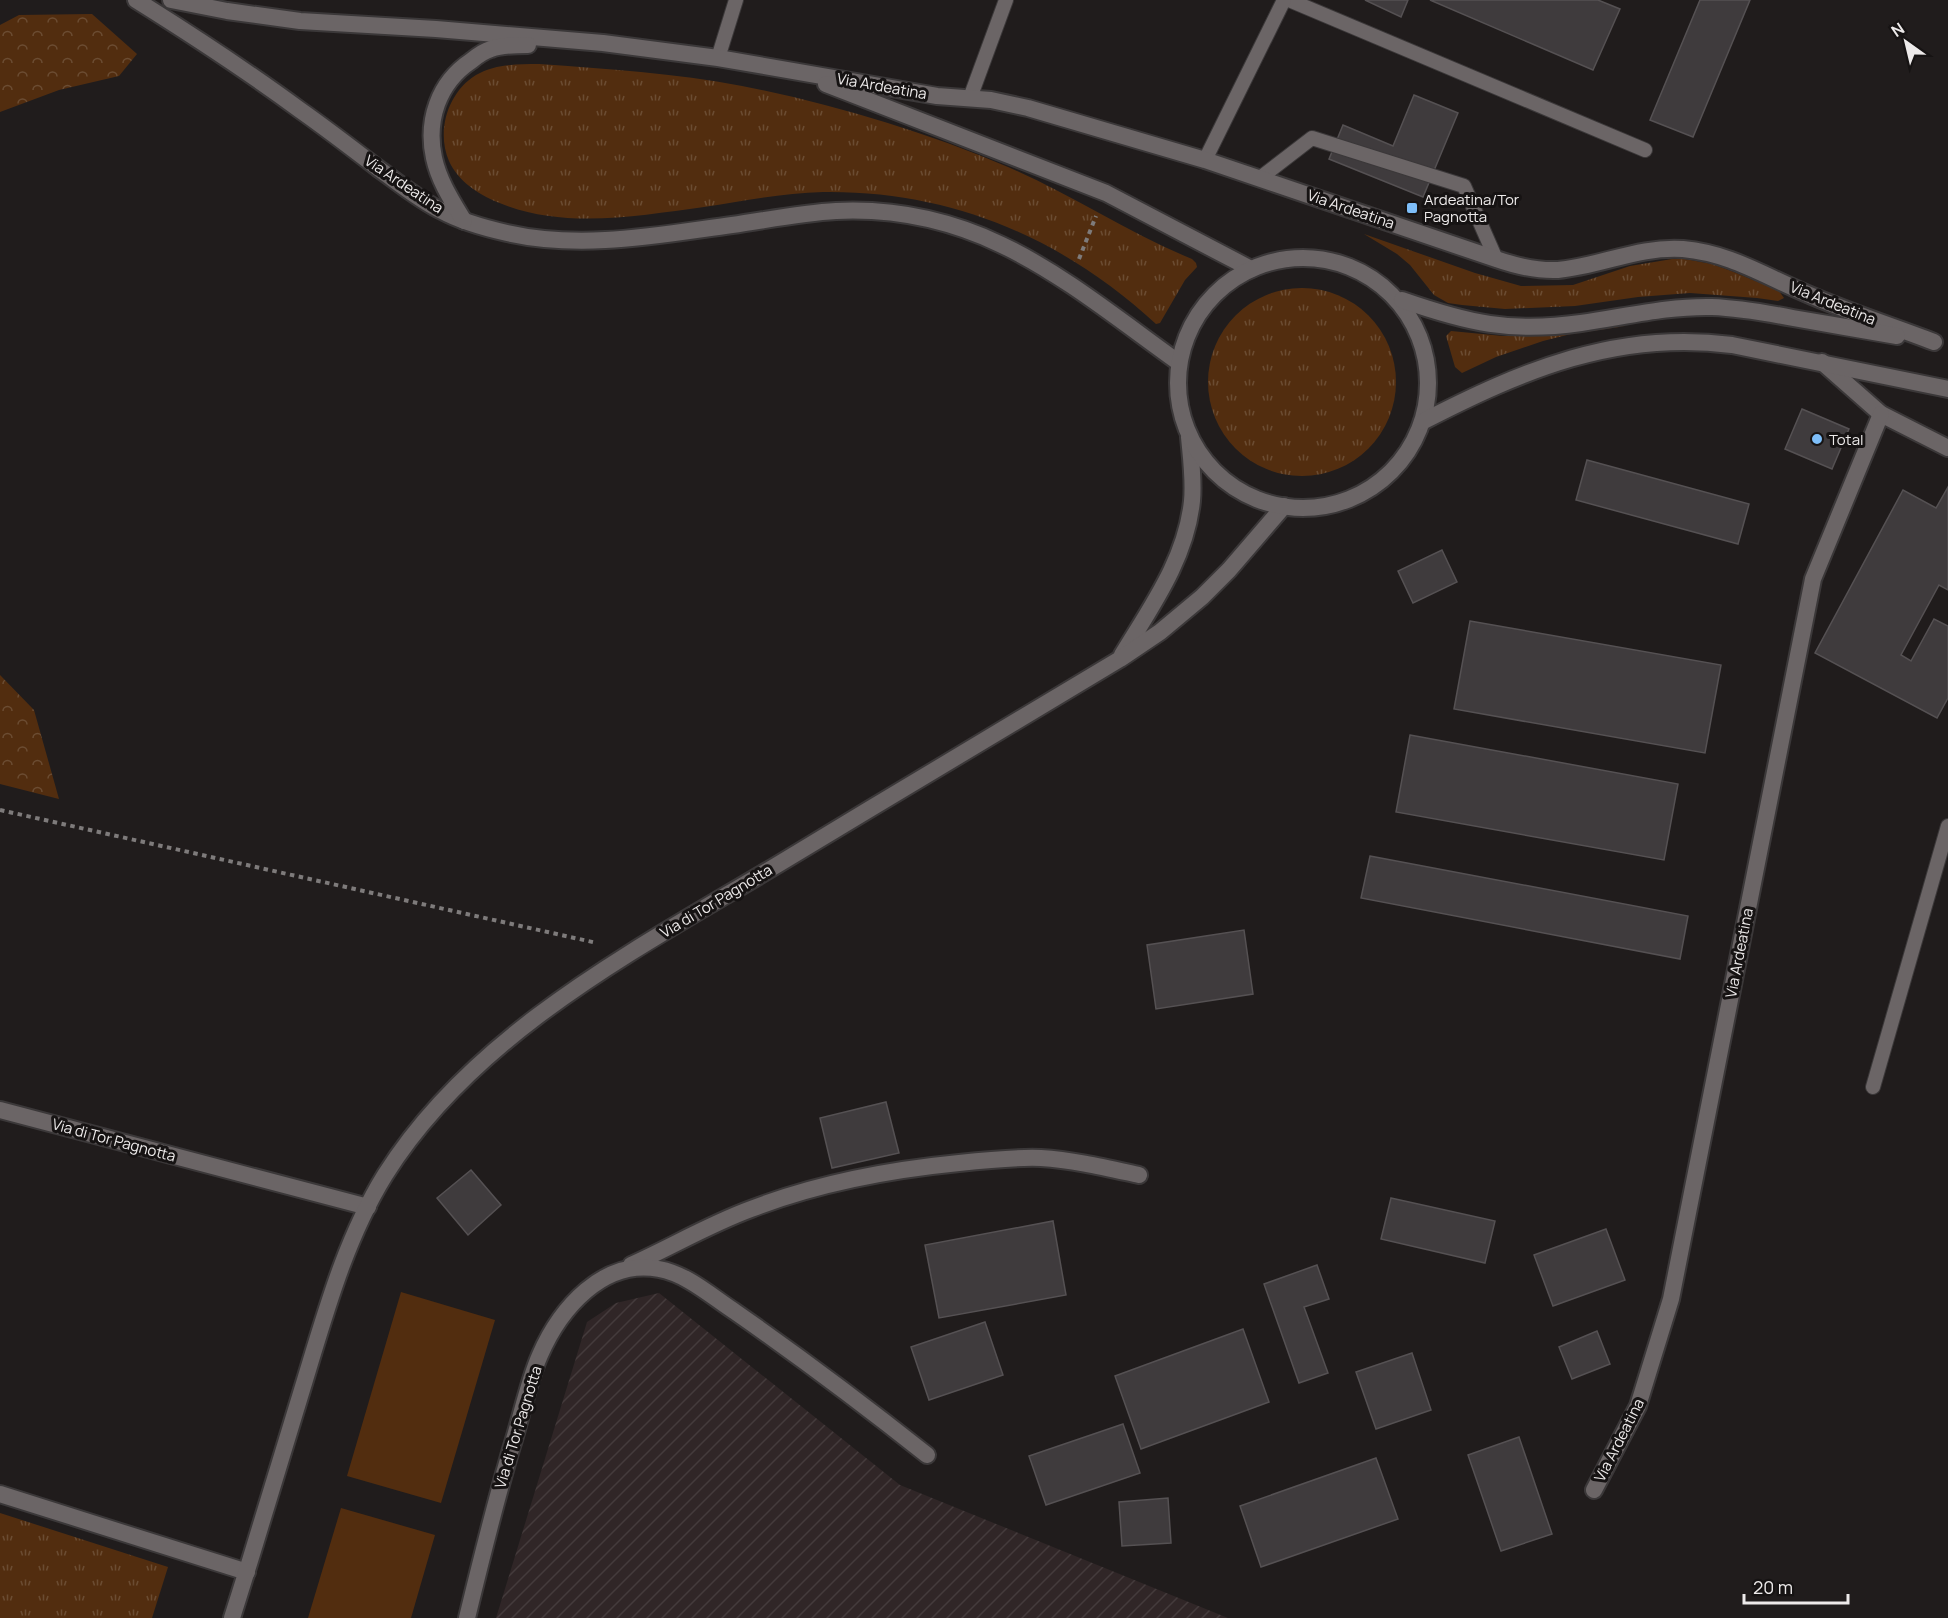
<svg xmlns="http://www.w3.org/2000/svg" width="1948" height="1618" font-family="Manrope,sans-serif">
	<style>
		.industrial { fill: url(#industrial-furrows) }
		.grass { fill: url(#grass-tufts) }
		.forest { fill: url(#forest-crowns) }
		.pitch { fill: #522d0f }
		.building { fill: #3f3b3d; stroke: #555153; stroke-width: 1.5 }
		.lines { fill: none; stroke-linecap: round; stroke-linejoin: round }
		.service-casing { stroke: #3b3839; stroke-width: 16 }
		.minor-casing { stroke: #3b3839; stroke-width: 20 }
		.tertiary-casing { stroke: #3b3839; stroke-width: 20 }
		.secondary-casing { stroke: #3b3839; stroke-width: 20 }
		.path { stroke: #7e7b7b; stroke-width: 4; stroke-dasharray: 4.5 4.5; stroke-linecap: butt }
		.service { stroke: #6b6566; stroke-width: 14 }
		.minor { stroke: #6b6566; stroke-width: 16 }
		.tertiary { stroke: #6b6566; stroke-width: 16 }
		.secondary { stroke: #6b6566; stroke-width: 16 }
		.poi-dot { fill: #7ebef9; stroke: #161313; stroke-width: 2 }
		.labels { text-anchor: middle; dominant-baseline: central; stroke-width: 6; stroke-linejoin: round; paint-order: stroke }
		.street-label { font-size: 15px; fill: #edeaea; stroke: #161313 }
		.poi-label { font-size: 15px; fill: #edeaea; stroke: #161313; text-anchor: start }
	</style>
	<defs>
		<pattern id="industrial-furrows" width="10" height="10" patternUnits="userSpaceOnUse" patternTransform="scale(1.5)"><rect width="10" height="10" fill="#302627"/><path d="M-1 1l2-2M0 10L10 0M9 11l2-2" fill="none" stroke="#443b3c"/></pattern>
		<pattern id="grass-tufts" width="24" height="20" patternUnits="userSpaceOnUse" patternTransform="scale(1.5)"><rect width="24" height="20" fill="#522d0f"/><path d="M3 7l-1-3M5 7V3M7 7l1-3M15 17l-1-3M17 17v-4M19 17l1-3" fill="none" stroke="#6b4c32"/></pattern>
		<pattern id="forest-crowns" width="20" height="18" patternUnits="userSpaceOnUse" patternTransform="scale(1.5)"><rect width="20" height="18" fill="#522d0f"/><path d="M2 6a3 3 0 1 1 6 0M12 15a3 3 0 1 1 6 0" fill="none" stroke="#6b4c32"/></pattern>
	</defs>
	<rect width="100%" height="100%" fill="#201c1c"/>
	<polygon class="industrial" points="659,1293 900,1485 1228,1618 496,1618 587,1322 616,1303"/>
	<g class="grass">
		<path d="M 539,64 C 607,69 675,73 742,86 C 833,104 923,131 1008,167 C 1071,194 1128,233 1192,259 L 1196,263 L 1197,267 L 1185,280 L 1160,323 L 1156,324 C 1063,238 950,190 823,192 C 783,193 743,201 704,207 C 636,216 563,230 497,202 C 478,194 458,181 449,161 C 436,131 448,92 476,75 C 495,64 517,64 539,64 Z"/>
		<polygon points="1364,234 1475,273 1521,286 1573,285 1630,266 1672,259 1685,259 1712,264 1734,272 1779,291 1784,298 1778,301 1757,298 1690,293 1638,297 1575,306 1505,309 1462,305 1448,303 1434,295 1410,265 1397,254"/>
		<circle cx="1302" cy="382" r="94"/>
		<polygon points="1626,326 1571,334 1543,341 1496,357 1462,373 1455,367 1446,336 1451,331 1503,336 1525,336"/>
		<polygon points="0,1513 168,1567 152,1618 0,1618"/>
	</g>
	<g class="forest">
		<polygon points="92,14 137,54 119,76 59,90 0,112 0,25 19,15"/>
		<polygon points="0,675 34,710 59,799 0,784"/>
	</g>
	<g class="pitch">
		<polygon points="401,1292 495,1320 441,1503 347,1476"/>
		<polygon points="341,1508 435,1535 411,1618 308,1618"/>
	</g>
	<g class="building">
		<polygon points="1365,0 1408,0 1401,17"/>
		<polygon points="1430,0 1598,0 1620,9 1593,70"/>
		<polygon points="1700,0 1750,0 1693,137 1650,120"/>
		<polygon points="1414,95 1458,113 1423,197 1329,159 1343,125 1393,146"/>
		<polygon points="1802,409 1849,429 1832,469 1785,449"/>
		<polygon points="1587,460 1749,504 1738,544 1576,500"/>
		<polygon points="1948,487 1948,590 1939,585 1901,655 1911,661 1934,619 1948,626 1948,698 1937,718 1815,653 1903,490 1936,508"/>
		<polygon points="1442,550 1457,582 1413,603 1398,571"/>
		<polygon points="1470,621 1721,665 1705,753 1454,709"/>
		<polygon points="1410,735 1678,784 1664,860 1396,812"/>
		<polygon points="1370,856 1688,916 1680,959 1361,898"/>
		<polygon points="1244,930 1253,994 1156,1009 1147,945"/>
		<polygon points="886,1102 899,1153 832,1168 820,1118"/>
		<polygon points="471,1170 501,1205 468,1235 437,1198"/>
		<polygon points="1391,1198 1495,1221 1485,1263 1381,1239"/>
		<polygon points="1053,1221 1066,1295 939,1318 925,1245"/>
		<polygon points="1606,1229 1625,1280 1553,1306 1534,1255"/>
		<polygon points="1317,1265 1329,1299 1304,1307 1328,1373 1299,1383 1264,1284"/>
		<polygon points="985,1322 1003,1375 929,1400 911,1347"/>
		<polygon points="1243,1329 1269,1402 1141,1449 1115,1376"/>
		<polygon points="1597,1331 1610,1364 1572,1379 1559,1347"/>
		<polygon points="1412,1353 1431,1410 1376,1429 1356,1372"/>
		<polygon points="1123,1424 1140,1473 1046,1505 1029,1456"/>
		<polygon points="1519,1437 1552,1534 1501,1551 1468,1455"/>
		<polygon points="1376,1458 1398,1519 1261,1567 1240,1506"/>
		<polygon points="1168,1498 1171,1543 1122,1546 1119,1502"/>
	</g>
	<g class="lines">
		<g class="service-casing">
			<g id="service">
				<polyline points="1289,0 1645,150"/>
				<polyline points="718,58 736,0"/>
				<polyline points="970,98 1006,0"/>
				<polyline points="1205,160 1284,0"/>
				<polyline points="1260,178 1312,138 1464,186 1496,259"/>
				<polyline points="1873,1087 1948,826"/>
			</g>
		</g>
		<g class="minor-casing">
			<g id="minor">
				<polyline points="1822,362 1881,414 1948,448"/>
				<polyline points="0,1110 368,1207"/>
				<path d="M 631,1265 C 671,1247 710,1224 751,1209 C 818,1183 888,1170 959,1163 C 986,1160 1014,1157 1041,1158 C 1074,1160 1107,1168 1139,1175"/>
				<polyline points="1594,1490 1638,1406 1671,1299 1813,579 1881,414"/>
				<polyline points="0,1494 247,1572"/>
				<path d="M 467,1618 C 481,1560 495,1503 512,1446 C 521,1418 528,1382 540,1355 C 560,1309 603,1258 659,1269 C 687,1274 711,1296 734,1311 C 800,1357 864,1405 927,1455"/>
			</g>
		</g>
		<g class="tertiary-casing">
			<g id="tertiary">
				<path d="M 1122,655 C 1151,607 1186,559 1192,501 C 1194,480 1191,458 1189,437"/>
				<path d="M 232,1618 C 257,1539 281,1460 305,1380 C 326,1311 346,1238 385,1175 C 474,1033 637,949 777,865 C 891,796 1005,728 1120,659 L 1160,632 L 1202,597 L 1229,570 L 1284,506"/>
			</g>
		</g>
		<g class="secondary-casing">
			<g id="secondary">
				<path d="M 136,0 C 192,35 247,71 300,110 C 327,129 353,149 379,169 C 399,183 419,200 442,211 C 462,222 485,228 507,233 C 582,250 658,235 732,225 C 767,220 801,213 836,211 C 981,204 1068,283 1178,362"/>
				<path d="M 171,0 L 227,11 L 300,21 L 436,29 L 603,43 L 718,58 L 937,96 L 991,100 L 1028,108 L 1205,160 L 1496,259 C 1516,266 1537,271 1558,270 C 1601,266 1639,246 1683,249 C 1726,253 1756,271 1794,288 C 1839,309 1887,324 1934,342"/>
				<polyline points="826,84 1106,193 1251,269"/>
				<path d="M 464,221 C 452,201 439,181 434,158 C 426,121 438,83 471,61 C 477,56 484,51 491,49 C 502,45 516,45 528,45"/>
				<circle cx="1303" cy="383" r="125"/>
				<path d="M 1402,300 C 1468,323 1510,333 1581,323 C 1625,317 1666,306 1712,307 C 1739,308 1767,313 1793,318 C 1828,324 1862,330 1897,336"/>
				<path d="M 1422,422 C 1523,370 1617,330 1732,345 L 1948,389"/>
			</g>
		</g>
		<g class="path">
			<polyline points="1079,259 1096,216"/>
			<polyline points="0,810 597,943"/>
		</g>
		<use href="#service" class="service"/>
		<use href="#minor" class="minor"/>
		<use href="#tertiary" class="tertiary"/>
		<use href="#secondary" class="secondary"/>
	</g>
	<g class="poi-dot">
		<rect x="1406" y="202" width="12" height="12" rx="3"/>
		<circle cx="1817" cy="439" r="6"/>
	</g>
	<g class="labels">
		<g class="street-label">
			<text transform="translate(882 86) rotate(10)">Via Ardeatina</text>
			<text transform="translate(404 184) rotate(34)">Via Ardeatina</text>
			<text transform="translate(1351 209) rotate(19)">Via Ardeatina</text>
			<text transform="translate(1833 303) rotate(22)">Via Ardeatina</text>
			<text transform="translate(716 901) rotate(-31)">Via di Tor Pagnotta</text>
			<text transform="translate(1739 953) rotate(-79)">Via Ardeatina</text>
			<text transform="translate(114 1140) rotate(15)">Via di Tor Pagnotta</text>
			<text transform="translate(518 1427) rotate(-73)">Via di Tor Pagnotta</text>
			<text transform="translate(1619 1440) rotate(-63)">Via Ardeatina</text>
		</g>
		<g class="poi-label">
			<text x="1424" y="199">Ardeatina/Tor<tspan x="1424" dy="17">Pagnotta</tspan></text>
			<text x="1829" y="439">Total</text>
		</g>
	</g>
	<g transform="translate(1906 42) rotate(326)" stroke="#161313" stroke-width="4.5" paint-order="stroke">
	<path d="M0-4.5L10 22L0 15L-10 22Z" fill="#edeaea"/>
	<text y="-9" font-size="16" font-weight="bold" text-anchor="middle" fill="#edeaea">N</text>
	</g>
	<path d="M1744 1594v9h104v-9" fill="none" stroke="#edeaea" stroke-width="3"/>
	<text x="1753" y="1594" font-size="18" fill="#edeaea" stroke="#161313" stroke-width="4.5" paint-order="stroke">20 m</text>
</svg>
